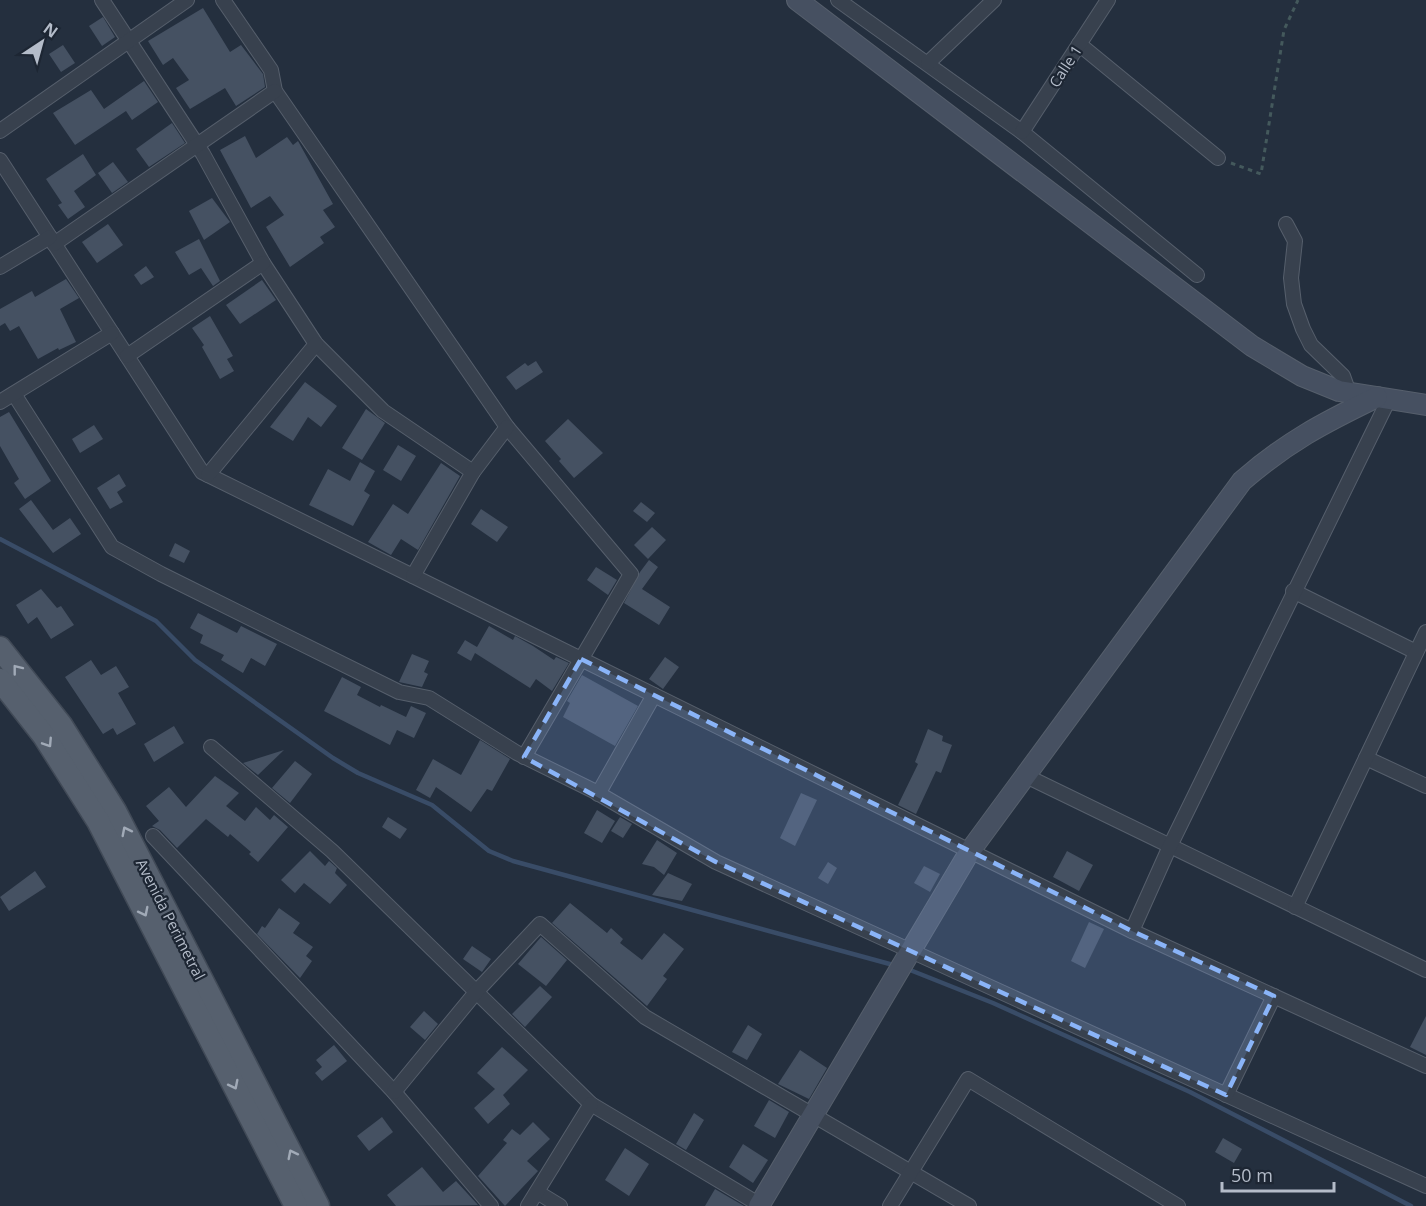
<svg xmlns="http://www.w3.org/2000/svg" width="1426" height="1206" font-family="'Open Sans',sans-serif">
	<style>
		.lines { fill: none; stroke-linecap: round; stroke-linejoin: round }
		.stream { stroke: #394c67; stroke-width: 4.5 }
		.building { fill: #455162 }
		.street-casing { stroke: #565f6c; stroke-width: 16 }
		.secondary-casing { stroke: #565f6c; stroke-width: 22 }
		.primary-casing { stroke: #414a57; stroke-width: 25 }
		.path { stroke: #44595c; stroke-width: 3; stroke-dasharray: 4.5 4.5; stroke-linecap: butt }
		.street { stroke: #38414e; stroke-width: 14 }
		.secondary { stroke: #465061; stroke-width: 20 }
		.primary { stroke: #56606e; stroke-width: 22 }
		.oneway { stroke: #a1aab7 }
		.marked { fill: #8ab4f8; fill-opacity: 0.2; stroke: #8ab4f8; stroke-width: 4.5; stroke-dasharray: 12 8; stroke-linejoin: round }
		.labels { text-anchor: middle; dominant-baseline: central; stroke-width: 4.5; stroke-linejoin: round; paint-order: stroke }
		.street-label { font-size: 15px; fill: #b4bcc9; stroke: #1d2633 }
	</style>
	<rect width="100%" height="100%" fill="#242f3e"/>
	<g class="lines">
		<g class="stream">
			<polyline points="0,539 156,621 195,660 333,758 358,773 432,805 489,851 513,861 897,966"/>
			<polyline points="905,968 993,1003 1190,1092 1411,1206"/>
		</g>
	</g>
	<g class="building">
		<polygon points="203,8 230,52 241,45 263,74 265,87 236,106 225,88 190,109 176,88 189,80 173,58 163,65 148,41"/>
		<polygon points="103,17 115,37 102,46 89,26"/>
		<polygon points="63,45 75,63 61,72 49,54"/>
		<polygon points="144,81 158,102 132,120 126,111 75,145 53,113 91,90 104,109"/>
		<polygon points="172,123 185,143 149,167 136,149"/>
		<polygon points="245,136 256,158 287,137 293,145 298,141 333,204 323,210 335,227 320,237 324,243 290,267 266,227 284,215 270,196 251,208 220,150"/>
		<polygon points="83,154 96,175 74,191 85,207 68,219 58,205 62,203 46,179"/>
		<polygon points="113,162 128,182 112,193 98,173"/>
		<polygon points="212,198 230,222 204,240 189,211"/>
		<polygon points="108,224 123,245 97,263 82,242"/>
		<polygon points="199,239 220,281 213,286 201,268 189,275 175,252"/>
		<polygon points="146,266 154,277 141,285 134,275"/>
		<polygon points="66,279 79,298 60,309 76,342 59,350 58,348 38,359 19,326 10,331 5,323 0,326 0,309 32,291 35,297"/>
		<polygon points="262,280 276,300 240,324 226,305"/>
		<polygon points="210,316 233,356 227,359 234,371 220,379 202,347 204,345 192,328"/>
		<polygon points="536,361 543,372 516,390 506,377 525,363 528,366"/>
		<polygon points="305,382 337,406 321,427 308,417 293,441 270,427"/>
		<polygon points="366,409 385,423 362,460 342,448"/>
		<polygon points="9,412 51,481 25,499 14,483 19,479 0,446 0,417"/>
		<polygon points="568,419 603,453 574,478 559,461 561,459 545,441"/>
		<polygon points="94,425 103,439 80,453 72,439"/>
		<polygon points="398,445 416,456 401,481 383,470"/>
		<polygon points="360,462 375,471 364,491 370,495 353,526 309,505 328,469 350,481"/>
		<polygon points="441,463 460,476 418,550 401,539 391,555 368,542 393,504 408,514"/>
		<polygon points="119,474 126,486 117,492 123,502 110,509 97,488"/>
		<polygon points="31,500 53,530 70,518 81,534 53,553 19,509"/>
		<polygon points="641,502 655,513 647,522 633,511"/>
		<polygon points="481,509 508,527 497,542 471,524"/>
		<polygon points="652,527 666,540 648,559 634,545"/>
		<polygon points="175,543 190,551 184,563 169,556"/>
		<polygon points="649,560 658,567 642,589 670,607 659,625 624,603 640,572"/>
		<polygon points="596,567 617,580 608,595 587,580"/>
		<polygon points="41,589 57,608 61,606 74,625 51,639 37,617 28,624 16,605"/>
		<polygon points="198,613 237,633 241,626 277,644 265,666 251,658 243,673 221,660 224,655 200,643 203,635 190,628"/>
		<polygon points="489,626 513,640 515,636 533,646 554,660 556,657 569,663 552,691 536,679 530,688 475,653 471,661 457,653 465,640 477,647"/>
		<polygon points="412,654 429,661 424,672 428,674 422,687 399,682"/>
		<polygon points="665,657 679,667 663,689 649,679"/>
		<polygon points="91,660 101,675 116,666 129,687 118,693 136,724 117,735 113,728 103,734 65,677"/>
		<polygon points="582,675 638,706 615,746 563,717 570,703 567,701"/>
		<polygon points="342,677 361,687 357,695 380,707 381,705 406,717 411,706 426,713 414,738 397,730 390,745 324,711"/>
		<polygon points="174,726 184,743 154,762 144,744"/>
		<polygon points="928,729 943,736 942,741 952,745 941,773 936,771 916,814 898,805 918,764 915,762"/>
		<polygon points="480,740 510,759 492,791 487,789 471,812 436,787 430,798 416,790 433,759 461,775"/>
		<polygon points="284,750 258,775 243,763"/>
		<polygon points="295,761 312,774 290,803 272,788"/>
		<polygon points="215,776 239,793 226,806 245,821 256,807 270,820 274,815 288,827 258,862 249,854 251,852 230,834 228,837 206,819 177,848 160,830 152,826 159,821 146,806 169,787 186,807"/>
		<polygon points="801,793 817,800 795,846 780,838"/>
		<polygon points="597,810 615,821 602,843 584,833"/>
		<polygon points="388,817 407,829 400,839 382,827"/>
		<polygon points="620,817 632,824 623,838 611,831"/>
		<polygon points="657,840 677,853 664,875 654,867 642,864"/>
		<polygon points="310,851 325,866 329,861 337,868 335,873 347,885 330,904 304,883 295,893 281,880"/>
		<polygon points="1067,851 1093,865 1079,891 1053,877"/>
		<polygon points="828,862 837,868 828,884 818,878"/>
		<polygon points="924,866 940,874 930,892 914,883"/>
		<polygon points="35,871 46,887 9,911 0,897"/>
		<polygon points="668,873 692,884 682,901 652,895"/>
		<polygon points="570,903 607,933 611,928 623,939 620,943 642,960 664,933 684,949 663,976 667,979 647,1006 552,923"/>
		<polygon points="279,908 300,923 293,933 313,947 306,956 312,961 300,978 257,934 262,926 265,928"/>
		<polygon points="1089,922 1104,929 1085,968 1071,961"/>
		<polygon points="541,937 567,960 546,986 518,964"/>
		<polygon points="472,946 491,959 482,972 463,959"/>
		<polygon points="540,986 552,997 525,1027 512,1014"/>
		<polygon points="424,1011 438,1024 425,1040 410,1027"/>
		<polygon points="1426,1016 1426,1055 1410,1047"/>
		<polygon points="748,1025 762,1034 747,1060 732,1052"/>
		<polygon points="334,1045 347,1061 322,1081 315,1073 322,1067 316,1060"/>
		<polygon points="502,1047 528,1070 503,1095 510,1104 488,1124 474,1108 495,1089 477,1073"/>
		<polygon points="800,1050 827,1068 809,1099 778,1084"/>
		<polygon points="769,1100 789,1112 775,1138 754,1126"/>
		<polygon points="694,1113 704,1120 686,1150 676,1144"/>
		<polygon points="382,1117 393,1132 369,1151 357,1136"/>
		<polygon points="533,1122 550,1139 527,1161 538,1171 505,1206 478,1176 507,1143 503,1140 512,1129 520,1135"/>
		<polygon points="1223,1138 1242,1149 1234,1163 1215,1152"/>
		<polygon points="743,1144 768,1160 753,1183 729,1167"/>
		<polygon points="625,1148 649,1164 629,1196 605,1180"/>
		<polygon points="422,1167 443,1192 456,1181 478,1205 396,1206 387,1195"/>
		<polygon points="715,1189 744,1206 705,1206"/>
	</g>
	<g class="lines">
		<g class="street-casing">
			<g id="street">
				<polyline points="102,0 203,154 263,263 316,344 383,411 473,472"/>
				<polyline points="223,0 271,70 275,91 507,427 631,574 524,757"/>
				<polyline points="838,0 1022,132 1197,275"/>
				<polyline points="1079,44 1218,158"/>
				<polyline points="928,63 994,0"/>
				<polyline points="0,131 187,0"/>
				<polyline points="1022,132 1108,0"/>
				<polyline points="0,160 202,472 1132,931 1426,1066"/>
				<polyline points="1286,224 1295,241 1291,278 1294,304 1303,329 1311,345 1343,376 1349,393"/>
				<polyline points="54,244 275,91"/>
				<polyline points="0,267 50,237"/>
				<polyline points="127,356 263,263"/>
				<polyline points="14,394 112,547 161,574 399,692 429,698 517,753 594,791 716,862 1426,1186"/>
				<polyline points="0,402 112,333"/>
				<polyline points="208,475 316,344"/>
				<polyline points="413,576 473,472 507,427"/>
				<polyline points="1293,591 1416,652"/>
				<polyline points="211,747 332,851 591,1104 760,1205"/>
				<polyline points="1366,758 1426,786"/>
				<polyline points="1024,775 1426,970"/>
				<polyline points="598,794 654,695"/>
				<polyline points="153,836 394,1092 491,1206"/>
				<polyline points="1295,907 1426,632"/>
				<polyline points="1132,931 1170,846 1389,399"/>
				<polyline points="394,1092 477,991 540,924 645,1017 969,1206"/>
				<polyline points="1226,1095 1274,996"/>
				<polyline points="537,1192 560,1206"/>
				<polyline points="528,1206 591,1104"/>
				<polyline points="890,1206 968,1079 1178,1206"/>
			</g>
		</g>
		<g class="secondary-casing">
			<g id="secondary">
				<polyline points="797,0 1252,346 1302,376 1339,391 1426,405"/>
				<path d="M 759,1206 L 970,851 L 1242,481 C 1287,442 1323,423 1377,397"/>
			</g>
		</g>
		<g class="primary-casing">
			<g id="primary">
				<polyline points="0,648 61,725 115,811 318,1206"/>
				<polyline points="0,680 44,736 98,821 296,1206"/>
			</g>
		</g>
		<polyline class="path" points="1231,163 1261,174 1284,30 1298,0"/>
		<use href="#street" class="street"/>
		<use href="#secondary" class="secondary"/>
		<use href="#primary" class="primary"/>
	</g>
	<defs><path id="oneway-chevron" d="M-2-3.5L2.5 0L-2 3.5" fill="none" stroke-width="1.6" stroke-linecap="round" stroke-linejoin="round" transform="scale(1.5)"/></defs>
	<g class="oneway">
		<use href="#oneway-chevron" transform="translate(17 669) rotate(-128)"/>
		<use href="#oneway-chevron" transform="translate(48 743) rotate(57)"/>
		<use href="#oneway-chevron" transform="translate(126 831) rotate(-117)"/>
		<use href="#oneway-chevron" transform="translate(144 912) rotate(63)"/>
		<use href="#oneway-chevron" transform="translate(234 1085) rotate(63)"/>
		<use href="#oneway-chevron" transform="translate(292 1154) rotate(-117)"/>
	</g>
	<path class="marked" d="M 581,659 L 1132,931 L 1274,996 L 1226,1095 L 716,862 L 524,757 Z"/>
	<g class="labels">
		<g class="street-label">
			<text transform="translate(1065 66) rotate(-57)">Calle 1</text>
			<text transform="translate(171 919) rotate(63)">Avenida Perimetral</text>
		</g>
	</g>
	<g transform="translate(42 42) rotate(36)" stroke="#1d2633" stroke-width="4.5" paint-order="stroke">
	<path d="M0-4.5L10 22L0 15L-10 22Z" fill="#b4bcc9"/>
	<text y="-9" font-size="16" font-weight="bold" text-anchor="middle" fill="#b4bcc9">N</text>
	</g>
	<path d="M1222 1182v9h112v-9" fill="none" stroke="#b4bcc9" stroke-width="3"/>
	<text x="1231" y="1182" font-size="18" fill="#b4bcc9" stroke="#1d2633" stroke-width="4.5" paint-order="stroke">50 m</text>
</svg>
